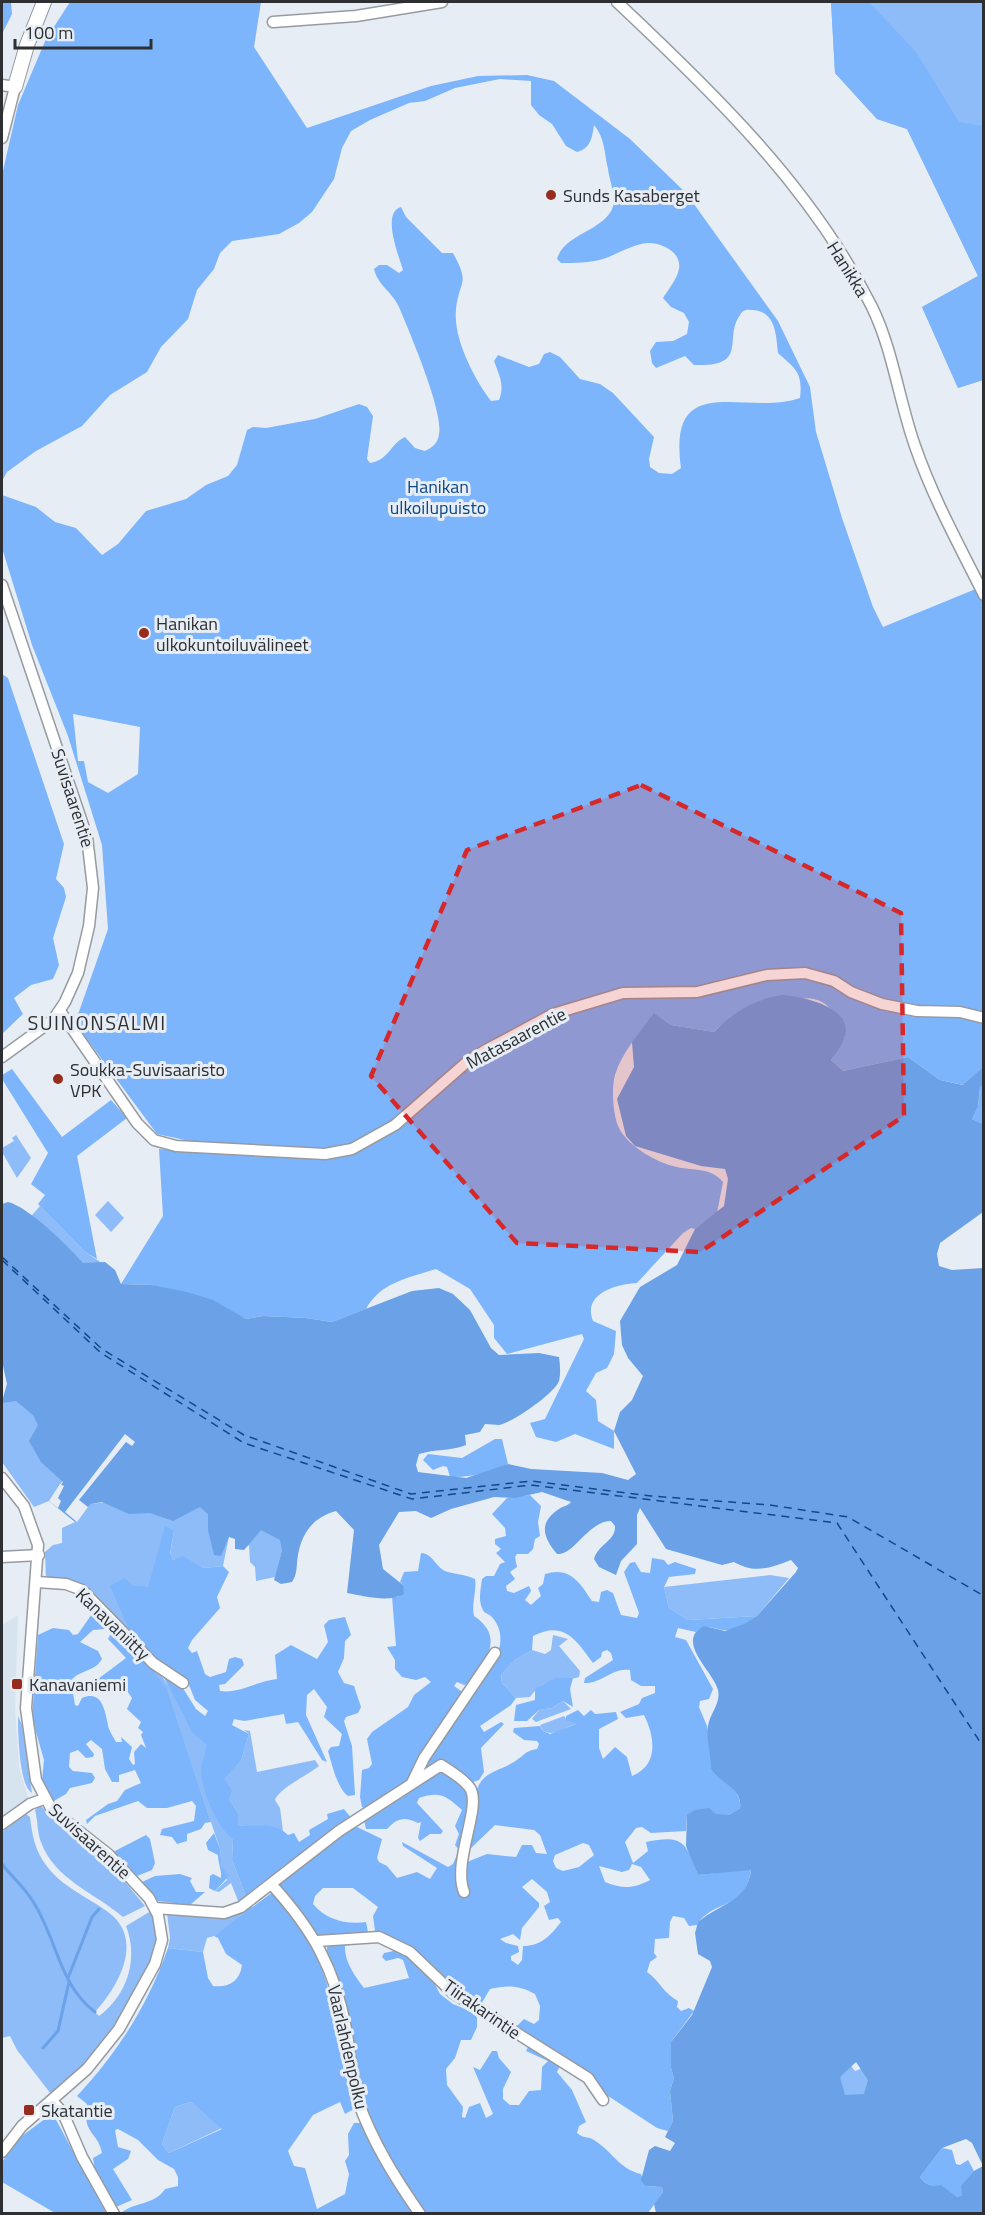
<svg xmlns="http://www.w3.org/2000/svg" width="985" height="2215" font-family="'Titillium Web',sans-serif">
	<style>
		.built { fill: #d8e3f0 }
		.green { fill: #8dbcf8 }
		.forest { fill: #7db5fc; fill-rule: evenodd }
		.water { fill: #6aa1e7; fill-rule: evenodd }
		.pier { fill: #e7edf4 }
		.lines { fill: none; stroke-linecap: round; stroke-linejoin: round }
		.stream { stroke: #6aa1e7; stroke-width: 3 }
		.ferry { stroke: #114988; stroke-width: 1.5; stroke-dasharray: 8 6; stroke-linecap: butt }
		.minor-casing { stroke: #969ba1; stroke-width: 13 }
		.major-casing { stroke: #969ba1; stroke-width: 16 }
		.minor { stroke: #fff; stroke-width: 10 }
		.major { stroke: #fff; stroke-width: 14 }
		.marked { fill: #d62828; fill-opacity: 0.2; stroke: #d62828; stroke-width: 4.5; stroke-dasharray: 12 8; stroke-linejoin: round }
		.poi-dot { fill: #962c1d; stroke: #e7edf4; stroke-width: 2 }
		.labels { text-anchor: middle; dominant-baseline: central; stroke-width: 6; stroke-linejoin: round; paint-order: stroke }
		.poi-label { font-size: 18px; fill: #2d2f32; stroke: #e7edf4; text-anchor: start }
		.street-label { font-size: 18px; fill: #2d2f32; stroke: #e7edf4 }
		.park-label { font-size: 18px; fill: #0d4785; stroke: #e7edf4 }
		.neighbourhood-label { font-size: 20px; letter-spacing: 1.5px; fill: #2d2f32; stroke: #e7edf4 }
	</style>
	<rect width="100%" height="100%" fill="#e7edf4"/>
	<polygon class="built" points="18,1615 15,1709 19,1767 30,1804 2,1819 2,1625"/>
	<g class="green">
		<polygon points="831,2 983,2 983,380 958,388 922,307 978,276 907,129 877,119 835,73"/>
		<polygon points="16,1135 31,1158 17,1178 2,1152 2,1148 14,1141 12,1138"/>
		<polygon points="108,1201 124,1218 111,1232 95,1215"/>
		<polygon points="40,1206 85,1252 102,1263 80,1289 5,1246"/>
		<polygon points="7,1384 84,1449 49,1501 34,1507 2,1462 2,1401"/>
		<polygon points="288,1475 282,1550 275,1577 256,1581 255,1567 250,1562 249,1545 247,1547"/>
		<polygon points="190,1491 229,1536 223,1566 204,1568 183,1557 173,1560 170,1555 174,1531 148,1588 132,1585 130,1632 108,1616 88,1588 71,1581 46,1578 45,1552 53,1545 62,1543 62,1528 75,1522 91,1504"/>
		<polygon points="770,1575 789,1578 757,1616 688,1620 669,1608 664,1587"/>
		<path d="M 553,1635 L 568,1639 L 559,1646 L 580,1671 L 579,1677 C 559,1683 545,1676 530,1697 L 516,1698 L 502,1683 L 501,1675 L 515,1660 L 532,1650 L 545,1654 L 551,1650 Z"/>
		<path d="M 143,1657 C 177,1683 177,1718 206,1745 L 206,1756 L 233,1839 L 232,1860 L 247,1899 L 239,1903 L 231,1883 L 219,1892 L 215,1891 L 227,1880 L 222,1869 L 220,1849 L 167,1690 Z"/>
		<polygon points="563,1701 571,1709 536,1722 532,1719 539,1710 552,1708"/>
		<path d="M 18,1716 L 22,1725 L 32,1793 C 19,1786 18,1733 18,1716 Z"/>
		<path d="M 564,1716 L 567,1720 L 577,1724 C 563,1727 557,1737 543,1731 L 540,1725 Z"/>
		<path d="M 244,1730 L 250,1731 L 257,1772 L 315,1760 L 319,1766 C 308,1775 278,1789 275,1800 L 280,1808 L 283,1831 C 263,1823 255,1828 238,1825 L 238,1813 L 229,1799 L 223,1779 L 241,1761 L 249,1734 Z"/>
		<path d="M 40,1805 L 56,1822 L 106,1859 L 145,1906 L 123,1917 C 95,1893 54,1879 41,1842 C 37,1832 38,1821 35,1810 Z"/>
		<path d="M 26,1814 L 30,1817 C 32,1834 35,1851 46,1865 C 62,1887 86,1896 108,1912 C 145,1939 119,1986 95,2012 L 99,2016 C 127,1995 139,1959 126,1926 L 151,1911 L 157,1939 L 149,1965 L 115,2027 L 83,2066 L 51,2094 L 17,2050 L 10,2036 L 2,2038 L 2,1832 Z"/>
		<path d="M 253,1904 L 251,1911 L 214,1936 L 207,1938 L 203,1952 L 168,1948 L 170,1938 L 167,1913 C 207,1914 217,1929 253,1904 Z"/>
		<polygon points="852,2063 851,2066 855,2071 863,2068 875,2093 863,2111 810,2074"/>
		<polygon points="191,2102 222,2128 169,2153 162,2144 175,2107"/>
	</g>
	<g class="forest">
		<polygon points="2,2 11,2 12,14 2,34"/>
		<path d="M 70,2 L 261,2 L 254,47 L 307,128 L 431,86 L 478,76 L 527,75 L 554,81 L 630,139 L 686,193 L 778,321 L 810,387 L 816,432 L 842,518 L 873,607 L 883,627 L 983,586 L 983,1067 L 964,1085 L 940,1080 L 908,1057 L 843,1071 L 831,1060 L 845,1037 C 829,988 805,995 764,1007 C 742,1014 730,1015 714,1032 L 671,1025 L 655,1014 C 640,1032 622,1052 615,1075 C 611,1089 613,1118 620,1130 C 630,1147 657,1163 677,1167 C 694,1171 711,1167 723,1182 L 717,1213 L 695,1229 L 691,1228 L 683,1233 L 637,1283 C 616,1284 582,1294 593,1321 L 616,1331 L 614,1354 L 607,1368 L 596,1373 L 586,1391 L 596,1400 L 598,1421 L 614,1431 L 614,1449 L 575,1434 L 556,1442 L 536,1437 L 530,1423 L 545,1419 L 584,1339 L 582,1334 L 507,1354 L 494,1338 L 494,1325 L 470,1289 L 436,1269 C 408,1278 381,1282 366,1309 L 332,1322 L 306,1318 L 263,1316 L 246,1319 L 151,1285 L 121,1284 L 163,1216 L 159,1149 L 196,1151 L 199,1143 L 157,1134 L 75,1023 L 108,929 L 102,845 L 68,736 L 32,645 L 2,548 L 2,495 L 36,507 L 55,522 L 76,528 L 102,555 L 118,544 L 146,511 L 186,499 L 206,485 L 228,476 L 237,465 L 247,430 L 253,427 L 266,428 L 315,419 L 359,404 L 367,407 L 373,416 L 367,459 L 370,463 C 389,460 390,444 405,437 L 415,448 L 425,451 C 433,447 438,443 439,434 C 444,412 409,331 399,307 C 393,293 377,284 374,269 L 379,265 L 387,265 L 399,273 L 403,270 C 399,256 381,213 401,207 L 406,217 L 442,253 L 453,253 C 471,286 459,279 456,310 C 453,338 474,379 491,401 L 499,400 C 505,385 499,375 494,361 L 498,355 L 529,367 L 539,364 L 544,354 L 550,352 L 560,357 L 580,379 L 600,384 L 613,393 L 654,437 L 649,459 L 650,467 L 659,473 L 672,474 L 681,468 C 667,368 746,417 800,398 C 803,373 796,369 778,353 C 776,335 776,311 752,310 C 747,309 742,310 740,315 C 723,339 750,367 694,365 L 685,356 L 656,368 L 652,363 L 650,351 L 656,342 L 673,341 L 687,334 L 689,322 L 684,313 L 671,307 L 663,298 C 668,290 677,279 679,269 C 682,252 661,242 647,243 C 631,245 618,254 603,259 C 590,263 575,263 561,263 L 557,259 C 564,232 612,230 614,201 C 614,191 609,178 608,169 C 604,152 605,138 594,125 C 592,138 591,148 577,152 L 566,146 L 552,124 L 539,115 L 531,105 L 531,81 L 500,79 L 455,88 L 425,101 L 409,103 L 370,120 L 351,131 L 342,148 L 334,179 L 312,212 L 299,223 L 279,234 L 232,241 L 220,253 L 214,269 L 197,290 L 188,319 L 161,347 L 147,372 L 110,395 L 82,426 L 36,451 L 7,472 L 2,481 L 2,175 L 18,105 L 46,39 ZM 73,714 L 140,727 L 138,774 L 108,793 L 88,782 L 84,761 L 78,761 Z"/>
		<polygon points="831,2 869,2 916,52 959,122 983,126 983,380 958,388 922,307 978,276 907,129 877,119 835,73"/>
		<polygon points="2,674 8,678 64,844 56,879 64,888 66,897 53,938 59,965 53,979 31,985 14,998 23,1014 2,1034"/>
		<polygon points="12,1069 62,1137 111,1100 127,1118 77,1156 97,1259 85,1252 38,1204 45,1195 31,1184 48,1153 2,1079 2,1075"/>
		<polygon points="983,1085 983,1124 972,1119 978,1107 980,1087"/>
		<path d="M 495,1439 L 502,1439 L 508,1464 C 489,1472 471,1478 450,1477 L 447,1467 L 443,1466 L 433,1470 L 423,1460 L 428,1454 L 462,1458 Z"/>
		<path d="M 530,1495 L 541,1506 L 538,1522 L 540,1536 L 535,1539 L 533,1549 L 528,1554 L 517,1554 L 515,1557 L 517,1567 L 510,1572 L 515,1579 L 506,1586 L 507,1591 L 514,1593 L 529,1586 L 531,1591 L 525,1600 L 531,1605 L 541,1596 L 538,1588 L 543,1584 L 545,1574 C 569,1566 580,1582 592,1601 L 599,1602 L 601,1592 L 607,1590 L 613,1593 L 621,1615 L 637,1618 L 639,1613 L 624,1572 L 630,1563 L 635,1562 L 641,1572 L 650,1573 L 652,1558 L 664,1560 L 668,1565 L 675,1562 L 696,1569 L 695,1574 L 669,1577 L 664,1587 L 669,1608 L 688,1620 L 757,1616 C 748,1622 739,1628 729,1630 C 717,1632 706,1621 696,1632 L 678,1628 L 675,1637 L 686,1640 L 713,1689 L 709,1699 L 700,1701 L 699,1707 L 707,1726 L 716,1775 C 728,1781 742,1794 740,1808 L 729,1815 L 687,1815 L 686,1831 L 651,1833 L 642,1827 L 636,1828 L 625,1842 L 633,1863 L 648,1851 L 646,1842 C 681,1835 686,1840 698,1875 L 751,1869 C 747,1910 713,1899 697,1925 L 689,1926 L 684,1918 L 673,1916 L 670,1922 L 669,1938 L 655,1939 L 654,1953 L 657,1957 L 650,1962 L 647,1972 C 660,1981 663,1993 678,2001 L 677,2007 L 681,2011 L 689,2008 L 694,2011 L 671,2042 L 671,2068 L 674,2078 L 670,2091 L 673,2121 L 668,2131 L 657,2128 L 602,2092 L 596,2079 L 583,2070 L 516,2027 L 524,2019 L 534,2024 L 539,2020 L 540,2006 L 535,1994 C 519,1985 507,1985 490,1989 L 480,2006 L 456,1993 L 400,1942 L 375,1931 L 373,1916 L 378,1907 L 353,1888 L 323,1888 L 315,1896 L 313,1904 C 326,1920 347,1925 366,1922 L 368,1932 L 320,1938 L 278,1886 L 278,1883 L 355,1826 L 382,1839 L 377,1858 L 379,1862 L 387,1866 L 397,1878 L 417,1872 L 430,1879 L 437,1868 L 403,1846 L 402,1842 L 448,1867 L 453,1864 L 459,1850 L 455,1845 L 459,1834 L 455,1826 L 462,1810 C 446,1796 441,1791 419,1798 L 417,1803 L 443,1831 L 441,1834 L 430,1834 L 420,1841 L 418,1838 L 421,1822 L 418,1823 C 404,1816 397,1818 387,1829 L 366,1829 L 364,1820 L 439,1772 L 448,1773 L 476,1793 C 481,1772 497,1772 512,1763 C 522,1758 525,1750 537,1749 L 539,1744 L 537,1741 L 524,1740 L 513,1732 L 514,1728 L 540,1726 L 543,1731 L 550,1734 L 576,1724 L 566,1720 L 566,1716 L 578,1710 L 584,1716 L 591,1710 L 595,1714 L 616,1712 L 618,1719 L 599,1729 L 599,1748 L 603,1759 L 615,1747 L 627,1757 L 632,1776 C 659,1765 655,1737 644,1715 L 626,1718 L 620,1712 L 639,1704 L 642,1698 L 655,1693 L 655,1686 L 641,1686 L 631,1680 L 630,1670 C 613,1667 601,1684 584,1683 L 585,1678 L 613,1660 L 611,1653 L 607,1650 L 602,1652 L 601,1657 L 593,1663 C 576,1640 564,1620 533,1636 L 532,1650 L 515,1660 L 501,1675 L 502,1683 L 516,1698 L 511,1705 L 480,1726 L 484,1732 L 501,1722 L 504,1724 L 481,1748 L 484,1772 L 479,1780 L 473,1782 L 448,1768 L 419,1774 L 496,1658 C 502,1644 503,1630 492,1617 C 488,1613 484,1614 482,1608 C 478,1599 481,1588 482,1579 L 486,1576 L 494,1576 L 500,1564 L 505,1562 L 496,1553 L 501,1549 L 495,1544 L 495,1539 L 506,1536 L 505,1528 L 492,1514 L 507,1498 ZM 495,1825 L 534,1830 L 540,1835 L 547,1854 L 536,1853 L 532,1845 L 522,1845 L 516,1857 L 487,1854 L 467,1862 L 466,1848 L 470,1849 ZM 583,1843 L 589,1845 L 594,1855 L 579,1867 L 563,1871 L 556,1868 L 553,1861 L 555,1855 ZM 632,1864 L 641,1867 L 650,1880 C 633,1889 623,1889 605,1882 L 599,1866 L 622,1872 L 629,1870 ZM 532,1879 L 547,1892 L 550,1902 L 544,1906 L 549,1920 L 558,1918 L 561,1922 C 550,1936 541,1946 523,1946 L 522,1960 L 518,1965 L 511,1960 L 511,1956 L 519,1952 L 518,1946 L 506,1943 L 500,1939 L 513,1934 L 520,1940 L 522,1928 L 539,1907 L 539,1903 L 522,1887 Z"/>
		<path d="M 165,1526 L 174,1531 L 170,1554 L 173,1560 L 183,1556 L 204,1568 L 223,1566 L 229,1572 L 217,1597 L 220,1608 L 192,1640 L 188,1648 L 192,1653 L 197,1651 L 205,1674 L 210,1677 L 226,1672 L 229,1659 L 235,1657 L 242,1659 L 244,1665 L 225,1684 L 219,1685 L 220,1691 C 239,1694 257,1681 277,1679 L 275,1655 L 291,1645 L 317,1659 L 328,1642 L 324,1625 L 329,1620 L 345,1617 L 351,1635 L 345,1641 L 344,1658 L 338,1672 L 344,1683 L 354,1686 L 361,1707 L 358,1713 L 346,1717 L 344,1721 L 352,1746 L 355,1795 L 348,1796 C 337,1788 332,1764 328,1751 L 331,1747 L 339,1746 L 342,1734 L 324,1717 L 327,1707 L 314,1689 L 307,1695 L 306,1715 L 327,1762 L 322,1760 L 298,1722 L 286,1724 L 284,1714 L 244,1721 L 234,1719 L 232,1725 L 249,1734 L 241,1761 L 224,1779 L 232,1790 L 229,1799 L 238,1813 L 238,1825 C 255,1828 273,1820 288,1835 L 294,1833 L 299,1842 L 310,1835 L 309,1830 L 328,1819 L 327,1814 L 344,1809 L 352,1819 L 247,1899 L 232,1860 L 233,1839 C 217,1828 197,1783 202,1763 C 204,1756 206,1753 206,1745 L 192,1732 L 160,1670 L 181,1685 L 196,1709 L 205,1716 L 208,1711 L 195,1700 L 187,1680 L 142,1649 L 130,1632 L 110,1586 L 125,1578 L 132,1585 L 148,1587 Z"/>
		<path d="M 421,1553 C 433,1554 435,1566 445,1571 C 452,1574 464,1574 475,1579 C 477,1592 471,1604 474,1616 C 505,1637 486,1660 471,1683 L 464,1685 L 457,1682 L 454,1686 L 461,1691 L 461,1697 L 410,1781 L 365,1808 L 362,1807 L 360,1797 L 362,1770 L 369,1768 L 372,1764 L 367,1739 L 372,1732 L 408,1707 L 414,1695 L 431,1682 L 425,1677 L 416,1680 L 402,1677 L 395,1669 L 395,1660 L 387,1647 L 396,1646 L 392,1597 L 398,1597 L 403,1585 L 400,1582 L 404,1572 L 418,1571 Z"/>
		<path d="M 96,1608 L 110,1624 L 105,1629 L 93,1630 L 80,1642 L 98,1651 L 102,1659 C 95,1672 78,1670 71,1681 L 75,1705 L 78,1706 L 82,1698 C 104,1689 105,1714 109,1729 C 111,1734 114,1738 116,1742 L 122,1742 L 121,1737 L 132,1747 L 129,1759 L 133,1765 L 135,1764 L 134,1752 L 141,1744 L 146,1748 L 141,1735 L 143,1732 L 138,1728 L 141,1722 L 127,1709 L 132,1698 L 120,1681 L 115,1680 L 102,1692 L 96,1687 L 98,1679 L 126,1658 L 108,1639 L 110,1635 L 119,1634 L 143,1657 L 167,1689 L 211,1822 L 205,1823 L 201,1829 L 187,1834 L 187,1841 L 177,1844 L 172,1837 L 160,1835 L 162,1829 L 194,1821 L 196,1806 L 192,1801 L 167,1808 L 147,1808 L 138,1801 L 95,1816 L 87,1824 L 86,1820 L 108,1804 L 117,1801 L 125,1790 L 141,1783 L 135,1770 L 119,1775 L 119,1782 L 112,1782 L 105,1769 L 102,1749 L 91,1740 L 86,1744 L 94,1754 L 93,1757 L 86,1758 L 78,1750 L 70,1753 L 69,1767 L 73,1771 L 92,1773 L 95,1778 L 92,1783 L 70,1788 L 66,1794 L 52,1802 L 42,1780 L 44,1760 L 32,1718 L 38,1635 L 53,1628 L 69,1630 L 73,1635 L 78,1634 Z"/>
		<polygon points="555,1678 573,1678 570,1689 573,1707 563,1701 552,1708 539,1710 527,1721 514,1721 516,1705 535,1700 535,1689"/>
		<path d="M 214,1833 L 220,1849 L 222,1868 L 229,1876 L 215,1891 L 209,1888 L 210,1876 L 213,1874 L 221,1878 C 222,1871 218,1863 218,1855 L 208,1850 L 206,1843 Z"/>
		<polygon points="146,1835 150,1839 155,1863 152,1870 137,1876 113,1852"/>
		<polygon points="180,1874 192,1878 190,1881 196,1892 205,1892 190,1905 158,1901 142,1882 155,1876"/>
		<path d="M 270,1894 L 273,1894 L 313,1941 L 341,2028 L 354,2109 L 345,2114 L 340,2102 L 313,2115 L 288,2151 L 294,2166 L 305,2168 L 317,2209 L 345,2194 L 349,2174 L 345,2161 L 349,2155 L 348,2134 L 354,2123 L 361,2123 L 370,2144 L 417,2213 L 121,2213 C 134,2202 155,2205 165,2189 L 178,2186 L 178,2177 L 174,2169 L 158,2160 L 138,2140 L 118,2129 L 115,2130 L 118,2147 L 131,2151 L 128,2159 L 113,2169 L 132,2200 L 116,2207 L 95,2170 L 93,2158 L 102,2153 C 98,2131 82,2135 87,2104 L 77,2096 C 118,2052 148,2005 168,1948 L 203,1952 L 208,1978 L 213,1986 C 229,1988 240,1981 242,1965 L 226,1954 L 218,1938 L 214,1936 ZM 191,2102 L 222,2129 L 169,2153 L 162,2144 L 175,2107 Z"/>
		<path d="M 332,1943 L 355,1943 L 345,1946 C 344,1961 355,1976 364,1988 L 409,1978 L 403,1960 L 398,1958 L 386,1961 L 382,1957 L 384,1953 L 398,1950 L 429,1973 L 440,1994 L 453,2004 L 477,2014 L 477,2027 L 471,2040 L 461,2040 L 455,2058 L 446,2069 L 447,2085 L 463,2107 L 462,2117 L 465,2118 L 469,2107 L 480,2103 L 486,2118 L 493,2114 L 473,2067 L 480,2070 L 492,2051 L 497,2051 L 499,2058 L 511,2072 L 503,2089 L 503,2099 L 510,2105 L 519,2105 L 529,2091 L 541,2090 L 542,2067 L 548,2061 L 526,2051 L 529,2045 L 561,2064 L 557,2072 L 572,2090 L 586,2122 L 579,2126 L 577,2133 C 583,2139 588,2136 594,2140 C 612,2151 619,2169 641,2174 L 645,2186 L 662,2187 L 663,2192 L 648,2213 L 423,2213 C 399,2179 374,2140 361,2100 C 351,2066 351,2029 343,1995 C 339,1980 326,1960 327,1947 Z"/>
		<polygon points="50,2115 54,2116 106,2213 55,2213 2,2182 2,2162 18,2139"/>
		<path d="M 942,2148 L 952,2150 L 956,2164 L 960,2165 L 968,2160 L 974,2171 L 962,2186 L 962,2195 L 957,2197 L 941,2186 C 932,2188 925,2184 920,2177 Z"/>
	</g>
	<path class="water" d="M 782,995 C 800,996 853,1006 845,1036 C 843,1044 836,1053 831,1060 L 843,1071 L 908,1057 L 940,1080 L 963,1085 L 983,1067 L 983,1085 L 980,1087 L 978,1107 L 972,1119 L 983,1124 L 983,1212 L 940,1243 L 937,1254 L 939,1266 L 952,1270 L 983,1268 L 983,2213 L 656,2213 L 654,2204 L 663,2192 L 662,2187 L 645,2186 L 641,2180 L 649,2150 L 655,2146 L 670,2151 L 675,2143 L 665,2137 L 673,2121 L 670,2091 L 674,2078 L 671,2068 L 671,2042 L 692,2015 L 712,1967 L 710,1961 L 698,1954 L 695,1933 L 698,1922 C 721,1903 748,1901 751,1870 L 698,1875 L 686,1846 L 687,1815 L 695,1810 L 709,1808 L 716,1814 L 729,1815 L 740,1808 C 743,1787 718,1783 711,1768 C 711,1755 706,1738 708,1726 C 710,1713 721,1704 718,1690 C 714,1672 674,1641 704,1626 L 725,1631 L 744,1624 L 757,1616 L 796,1572 L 798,1568 L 791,1560 C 770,1568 755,1574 734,1562 L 722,1565 L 666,1549 L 640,1508 L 637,1515 L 637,1544 L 621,1561 L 616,1575 L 599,1567 L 594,1559 C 598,1544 616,1541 615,1526 L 611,1521 C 588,1521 574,1556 557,1554 C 543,1537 538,1523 559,1509 C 563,1506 568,1506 571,1502 L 542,1492 L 515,1498 L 494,1497 L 451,1509 L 431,1518 L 416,1511 L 399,1512 L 379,1545 L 383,1569 L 403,1585 L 404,1594 C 388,1603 365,1596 347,1593 L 354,1530 L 336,1511 C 314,1517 302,1532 298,1555 C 296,1565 298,1573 292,1582 L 281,1584 L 274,1580 L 282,1550 L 280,1540 L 261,1530 L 244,1550 L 235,1549 L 235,1539 L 229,1537 L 221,1556 L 214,1555 L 208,1530 L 208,1514 L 200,1507 L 173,1521 L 150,1513 L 129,1514 L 102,1502 L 91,1504 L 75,1522 L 49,1501 L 63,1482 L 41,1462 L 29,1441 L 38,1425 L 33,1415 L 16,1401 L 2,1403 L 7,1384 L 2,1361 L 2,1204 L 8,1202 C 29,1207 69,1247 83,1263 L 105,1262 L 115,1270 L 121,1284 L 151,1285 L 187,1292 L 213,1300 L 246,1319 L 263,1316 L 306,1318 L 332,1322 L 412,1291 L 439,1288 L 453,1294 L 470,1310 L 491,1348 L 499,1355 L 539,1353 L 559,1357 C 560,1365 561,1373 559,1381 C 555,1393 512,1423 499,1425 C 495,1425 490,1424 485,1424 L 480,1432 L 465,1435 L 466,1445 C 451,1451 435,1449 419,1454 L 416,1465 L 418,1472 L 466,1478 L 508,1464 L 531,1469 L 602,1473 L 628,1480 L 636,1474 L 614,1431 L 620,1412 L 632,1400 L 643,1376 L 628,1358 L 622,1345 L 620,1321 L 640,1287 L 677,1265 L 695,1229 L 724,1206 L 728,1179 L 725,1169 L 701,1166 L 635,1146 L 626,1136 L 617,1099 L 634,1067 L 632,1042 L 654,1013 L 671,1025 L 714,1032 C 733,1012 755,999 782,995 ZM 856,2062 L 868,2080 L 864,2094 L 845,2095 L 840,2077 ZM 966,2139 L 972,2143 L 983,2166 L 974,2171 L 961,2186 L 962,2195 L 957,2197 L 941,2185 C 931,2188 925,2184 920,2177 L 942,2148 Z"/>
	<g class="pier">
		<polygon points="125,1434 135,1442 132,1446 126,1442 79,1500 88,1507 77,1522 65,1512"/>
		<polygon points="60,1484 64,1486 58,1498 61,1501 58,1508 49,1501"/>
	</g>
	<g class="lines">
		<g class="stream">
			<path d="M 2,1864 C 11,1876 24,1887 32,1900 C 56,1935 59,1986 95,2012"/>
			<polyline points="68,1978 92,1917 99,1909"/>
			<polyline points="43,2048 58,2031 69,1982"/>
		</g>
		<g class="ferry">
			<polyline points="2,1257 102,1349 244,1435 411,1494 532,1481 651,1496 770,1505 848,1517 984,1596"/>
			<polyline points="2,1260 101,1353 244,1443 412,1499 531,1485 837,1523 984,1748"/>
		</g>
		<g class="minor-casing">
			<g id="minor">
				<path d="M 617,2 C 714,93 811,187 872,307 C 893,350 899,401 915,446 C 933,498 959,545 984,595"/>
				<polyline points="273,22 356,16 442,2"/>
				<polyline points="2,85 15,87 2,138"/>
				<polyline points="2,585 87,837 93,888 89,926 78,973 65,1002 53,1020 2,1057"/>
				<polyline points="60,1011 137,1123 154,1140 176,1146 325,1154 352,1149 395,1125 468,1061 484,1051 553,1014 623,993 697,992 767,975 805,973 834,981 851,992 882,1004 917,1011 960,1012 984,1018"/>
				<polyline points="2,1478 24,1506 38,1545 26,1708 36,1780 52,1810 108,1854 149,1898 158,1915 162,1940 155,1964 119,2029 87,2069 22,2126 2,2152"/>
				<polyline points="2,1557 39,1555"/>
				<polyline points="37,1582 66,1584 82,1590 153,1663 183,1683"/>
				<polyline points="412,1783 424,1758 495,1653"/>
				<polyline points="2,1824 30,1804 44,1799"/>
				<path d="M 272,1885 C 313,1930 335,1969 346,2029 C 351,2053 350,2078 358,2101 C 373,2143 395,2178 420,2214"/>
				<path d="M 155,1908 L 224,1913 L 241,1907 L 339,1831 L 441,1765 C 450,1771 463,1778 470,1788 C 482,1807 452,1862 464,1892"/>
				<polyline points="317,1941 379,1937 410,1952 453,1993 588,2078 603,2100"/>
				<polyline points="52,2101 63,2113 82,2157 114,2214"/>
			</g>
		</g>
		<g class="major-casing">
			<polyline id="major" points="15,87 27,45 44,2"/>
		</g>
		<use href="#minor" class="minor"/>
		<use href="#major" class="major"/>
	</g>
	<path class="marked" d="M 641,785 L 901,913 L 904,1116 L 700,1252 L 517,1243 L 371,1076 L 467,850 Z"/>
	<g class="poi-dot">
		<circle cx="551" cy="195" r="6"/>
		<circle cx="144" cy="633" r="6"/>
		<circle cx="58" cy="1079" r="6"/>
		<rect x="11" y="1678" width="12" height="12" rx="3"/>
		<rect x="23" y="2104" width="12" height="12" rx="3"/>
	</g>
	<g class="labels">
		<g class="poi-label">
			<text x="563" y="195">Sunds Kasaberget</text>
			<text x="156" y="623">Hanikan<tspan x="156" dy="21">ulkokuntoiluvälineet</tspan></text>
			<text x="70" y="1069">Soukka-Suvisaaristo<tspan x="70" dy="21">VPK</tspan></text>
			<text x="29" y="1684">Kanavaniemi</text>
			<text x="41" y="2110">Skatantie</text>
		</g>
		<g class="street-label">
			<text transform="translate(848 269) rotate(58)">Hanikka</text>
			<text transform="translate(73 798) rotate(72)">Suvisaarentie</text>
			<text transform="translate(516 1038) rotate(-28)">Matasaarentie</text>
			<text transform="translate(113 1624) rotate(44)">Kanavaniitty</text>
			<text transform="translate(90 1841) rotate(42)">Suvisaarentie</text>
			<text transform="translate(482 2009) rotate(35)">Tiirakarintie</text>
			<text transform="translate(348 2047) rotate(77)">Vaarlahdenpolku</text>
		</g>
		<g class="park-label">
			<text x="438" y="486">Hanikan<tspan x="438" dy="21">ulkoilupuisto</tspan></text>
		</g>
		<g class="neighbourhood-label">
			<text x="97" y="1022">SUINONSALMI</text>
		</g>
	</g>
	<rect width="985" height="2215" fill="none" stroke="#2d2f32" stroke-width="6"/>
	<path d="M15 39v9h136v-9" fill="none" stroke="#2d2f32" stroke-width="3"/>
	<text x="24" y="39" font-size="18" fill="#2d2f32" stroke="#e7edf4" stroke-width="4.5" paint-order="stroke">100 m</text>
</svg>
